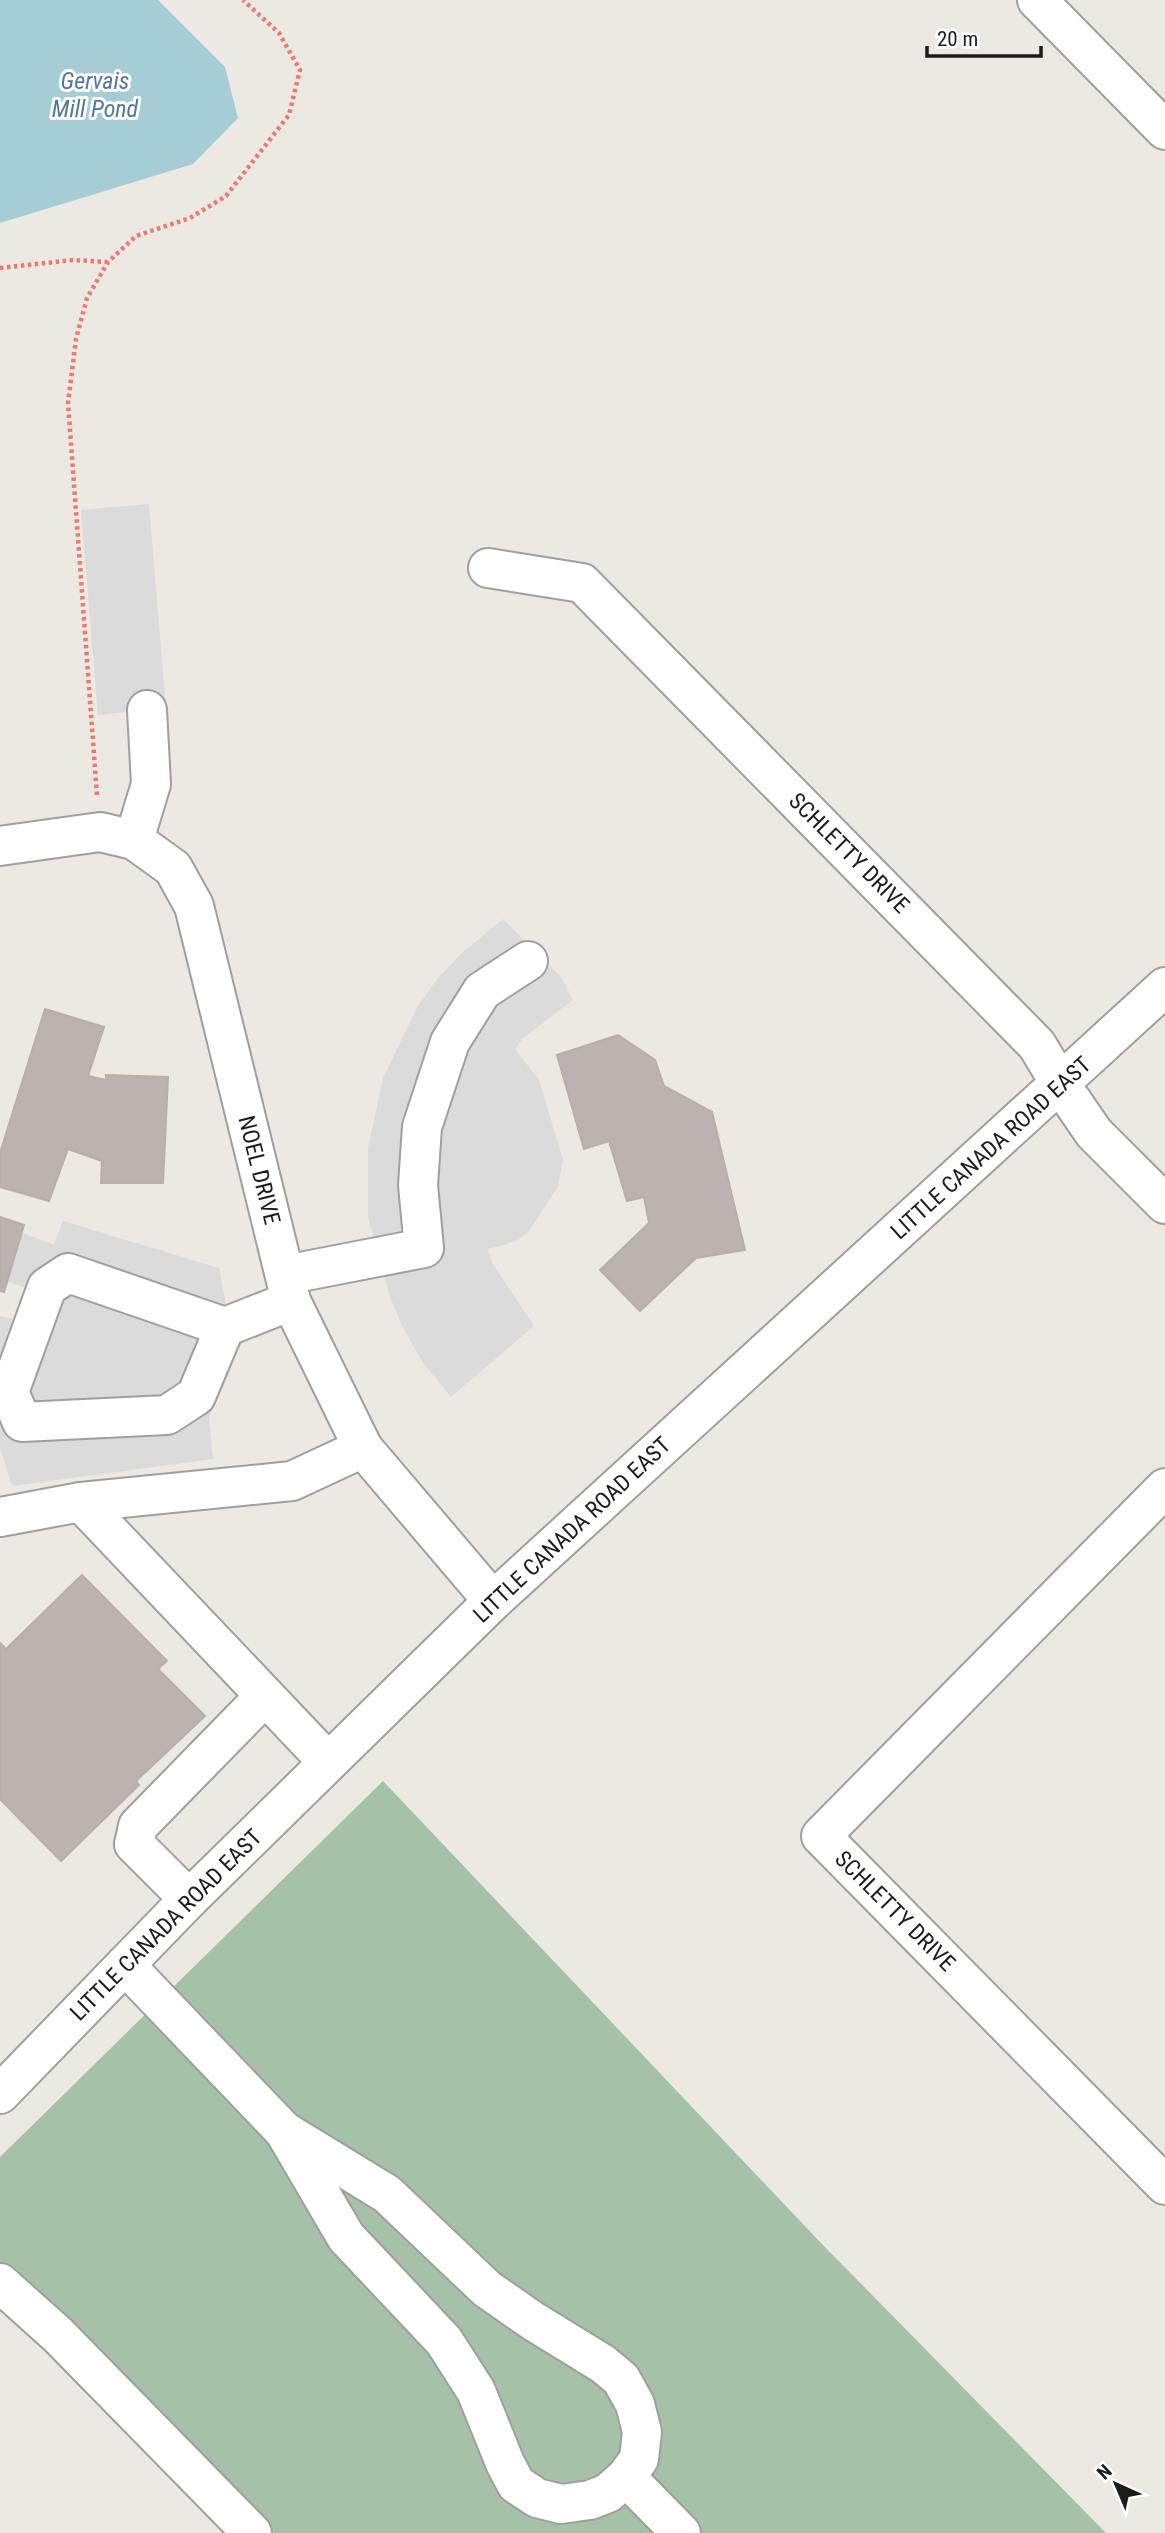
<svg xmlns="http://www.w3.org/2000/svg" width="1165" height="2533" font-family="'Roboto Condensed',sans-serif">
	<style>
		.cemetery { fill: #a5c2a8 }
		.parking { fill: #dbdbdb }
		.water { fill: #a6cdd5 }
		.building { fill: #bbb3af; stroke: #bbaea6; stroke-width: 2 }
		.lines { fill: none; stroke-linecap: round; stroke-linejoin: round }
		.minor-casing { stroke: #9f9f9f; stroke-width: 42 }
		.path { stroke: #ea7a74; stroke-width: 4.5; stroke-dasharray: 3.5 3.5; stroke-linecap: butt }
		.minor { stroke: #fff; stroke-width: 38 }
		.labels { text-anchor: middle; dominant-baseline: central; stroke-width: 6; stroke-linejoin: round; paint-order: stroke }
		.street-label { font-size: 23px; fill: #1b1b1b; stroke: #fff }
		.water-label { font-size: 24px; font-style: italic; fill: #507899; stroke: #fff }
	</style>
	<rect width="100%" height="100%" fill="#ece8e2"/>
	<polygon class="cemetery" points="383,1781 819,2241 1106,2533 231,2533 0,2279 0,2157"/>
	<g class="parking">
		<polygon points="149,504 166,708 98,715 81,510"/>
		<polygon points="503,919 562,978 573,1000 523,1038 515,1049 539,1080 563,1160 558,1186 530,1230 517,1241 488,1249 492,1263 534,1326 451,1397 424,1364 404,1330 390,1297 368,1217 368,1148 383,1078 418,1006 438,978 462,953"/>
		<polygon points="63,1221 219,1268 234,1346 209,1418 213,1459 12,1486 0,1447 0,1316 16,1320 26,1288 7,1281 22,1233 54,1245"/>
	</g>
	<polygon class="water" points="0,0 158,0 225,67 238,118 193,164 0,223"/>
	<g class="building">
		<polygon points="45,1009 104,1027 88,1076 106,1080 106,1075 168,1077 163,1183 101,1183 102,1161 68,1149 49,1201 0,1187 0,1153"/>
		<polygon points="618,1035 655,1060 664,1086 712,1112 745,1250 696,1258 640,1311 600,1270 649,1223 644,1197 627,1201 609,1141 584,1149 557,1055"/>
		<polygon points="0,1217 24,1225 4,1292 0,1291"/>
		<polygon points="82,1575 167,1661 158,1669 205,1716 136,1781 139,1785 61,1861 0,1799 0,1643 6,1649"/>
	</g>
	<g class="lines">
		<g class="minor-casing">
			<g id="minor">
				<polyline points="1037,0 1165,130"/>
				<polyline points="488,568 582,583 1037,1045 1061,1085 1094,1133 1165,1204"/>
				<polyline points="134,840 151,784 147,710"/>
				<polyline points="0,846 100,832 134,840 173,868 194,906 291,1301 363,1448 493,1601"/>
				<polyline points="285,1275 424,1248 418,1185 422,1127 450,1042 482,991 528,961"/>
				<polyline points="225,1327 196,1396 167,1415 22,1422 9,1392 47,1287 68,1273 225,1327 291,1301"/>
				<polyline points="1165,1488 821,1836 1165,2185"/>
				<polyline points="81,1502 292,1481 363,1448"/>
				<polyline points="0,1517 81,1502 328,1762"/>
				<polyline points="189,1899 134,1844 138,1826 265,1696"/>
				<polyline points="125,1965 284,2131 346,2237 444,2341 476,2391 505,2463 516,2484 537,2498 561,2504 590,2500 608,2493 626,2477 639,2459 642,2432 635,2404 621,2379 603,2364 533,2321 487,2289 387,2194 284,2131"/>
				<polyline points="0,2094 189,1899 493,1601 1165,987"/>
				<polyline points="0,2283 58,2335 252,2533"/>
				<polyline points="626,2477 681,2533"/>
			</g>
		</g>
		<g class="path">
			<polyline points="0,268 73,260 107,262"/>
			<polyline points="97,795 68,403 76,339 87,298 108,262 136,236 190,218 226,196 289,115 300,70 279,33 243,0"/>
		</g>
		<use href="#minor" class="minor"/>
	</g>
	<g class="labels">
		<g class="street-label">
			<text transform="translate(849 853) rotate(45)">SCHLETTY DRIVE</text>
			<text transform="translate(991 1148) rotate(-42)">LITTLE CANADA ROAD EAST</text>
			<text transform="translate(259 1170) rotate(76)">NOEL DRIVE</text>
			<text transform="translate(572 1530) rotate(-43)">LITTLE CANADA ROAD EAST</text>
			<text transform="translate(895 1911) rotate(45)">SCHLETTY DRIVE</text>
			<text transform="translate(166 1925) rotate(-45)">LITTLE CANADA ROAD EAST</text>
		</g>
		<g class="water-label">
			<text x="95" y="81">Gervais<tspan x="95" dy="28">Mill Pond</tspan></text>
		</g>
	</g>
	<g transform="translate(1116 2484) rotate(316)" stroke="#ffffff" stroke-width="5" paint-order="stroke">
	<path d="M0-5L12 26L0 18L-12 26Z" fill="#1b1b1b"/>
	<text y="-10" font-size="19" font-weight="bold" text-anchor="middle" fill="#1b1b1b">N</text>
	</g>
	<path d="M927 46v10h114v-10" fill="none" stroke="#1b1b1b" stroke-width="3.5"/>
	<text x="937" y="46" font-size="21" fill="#1b1b1b" stroke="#ffffff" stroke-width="5" paint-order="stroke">20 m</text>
</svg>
